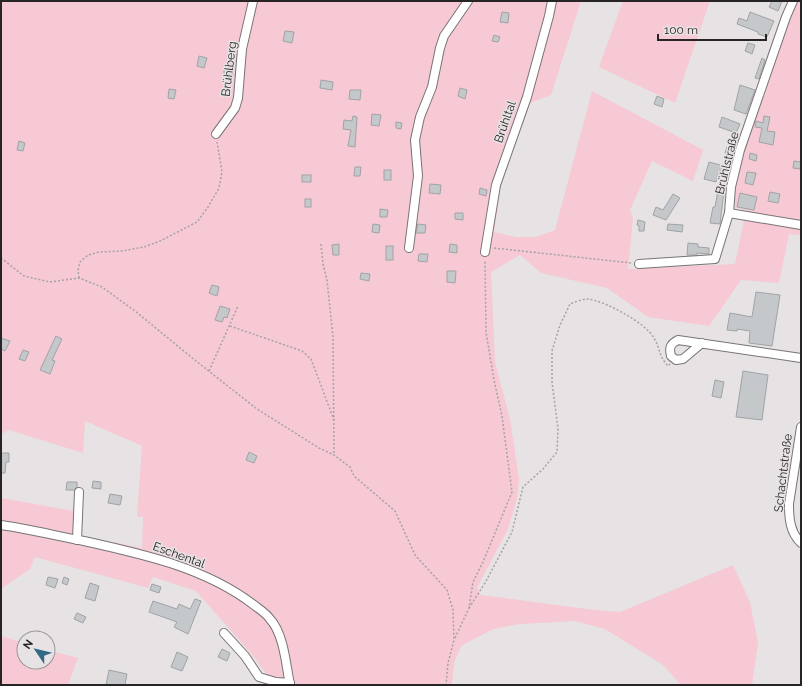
<svg xmlns="http://www.w3.org/2000/svg" width="802" height="686" font-family="Raleway,sans-serif">
	<style>
		.green { fill: #f6c9d4 }
		.building { fill: #c5c8ca; stroke: #a0a3a5 }
		.lines { fill: none; stroke-linecap: round; stroke-linejoin: round }
		.minor-casing { stroke: #787475; stroke-width: 10 }
		.path { stroke: #a5a2a3; stroke-width: 1.5; stroke-dasharray: 2 2; stroke-linecap: butt }
		.minor { stroke: #fff; stroke-width: 8 }
		.labels { text-anchor: middle; dominant-baseline: central; stroke-width: 3; stroke-linejoin: round; paint-order: stroke }
		.street-label { font-size: 12px; fill: #262425; stroke: #e7e3e4 }
	</style>
	<rect width="100%" height="100%" fill="#e7e3e4"/>
	<g class="green">
		<polygon points="1,1 581,1 551,95 530,103 501,185 494,232 516,237 536,237 555,230 592,91 703,150 693,181 652,161 630,210 633,219 628,269 735,264 746,210 734,207 735,192 745,149 790,19 798,1 801,1 801,235 789,234 779,283 741,280 709,326 648,317 607,288 541,273 520,255 491,272 495,362 510,419 519,479 517,499 508,529 477,588 481,595 587,609 620,612 733,565 750,602 758,643 752,685 681,685 663,665 605,629 575,621 520,624 493,629 461,646 454,663 452,685 268,685 265,672 254,657 196,591 153,577 148,588 35,557 30,569 1,589 1,498 74,511 73,534 142,548 143,517 137,517 142,446 85,421 83,453 9,430 1,434"/>
		<polygon points="623,1 710,1 675,103 599,67"/>
		<polygon points="1,636 24,643 24,662 48,662 48,650 78,658 68,685 1,685"/>
	</g>
	<g class="building">
		<polygon points="772,1 782,1 778,11 769,7"/>
		<polygon points="502,12 509,13 508,23 500,22"/>
		<polygon points="750,12 774,21 767,37 758,34 758,32 737,24 739,18 747,21"/>
		<polygon points="285,31 294,32 292,43 283,41"/>
		<polygon points="494,35 500,37 498,42 492,41"/>
		<polygon points="748,43 755,45 752,54 745,51"/>
		<polygon points="199,56 207,58 204,68 197,66"/>
		<polygon points="762,58 765,60 759,79 755,78"/>
		<polygon points="224,65 234,65 233,75 224,74"/>
		<polygon points="321,80 333,82 332,90 320,88"/>
		<polygon points="740,85 755,90 746,114 734,110"/>
		<polygon points="460,88 467,90 465,99 458,96"/>
		<polygon points="169,89 176,90 174,99 168,98"/>
		<polygon points="350,90 361,90 360,100 349,99"/>
		<polygon points="657,96 664,99 662,107 654,104"/>
		<polygon points="372,114 381,115 379,126 371,125"/>
		<polygon points="353,116 357,117 355,147 348,146 351,130 343,129 344,120 352,121"/>
		<polygon points="764,116 770,117 767,131 775,132 773,145 759,142 762,128 755,127 756,121 763,123"/>
		<polygon points="722,117 740,124 736,133 719,127"/>
		<polygon points="396,122 402,123 401,129 396,128"/>
		<polygon points="19,141 25,143 23,151 17,150"/>
		<polygon points="727,147 734,150 733,156 725,153"/>
		<polygon points="750,153 757,155 756,161 749,159"/>
		<polygon points="794,161 801,162 800,169 793,168"/>
		<polygon points="709,162 724,166 721,175 718,174 716,182 704,179"/>
		<polygon points="355,167 361,167 360,176 354,176"/>
		<rect x="384" y="170" width="7" height="10"/>
		<polygon points="747,172 756,173 753,185 745,183"/>
		<rect x="302" y="175" width="9" height="7"/>
		<polygon points="430,184 441,185 440,194 429,193"/>
		<polygon points="480,188 487,190 486,196 479,194"/>
		<polygon points="718,190 724,191 720,224 710,223 713,207 715,207"/>
		<polygon points="770,192 780,194 778,203 768,201"/>
		<polygon points="740,193 757,197 754,210 737,207"/>
		<polygon points="673,194 680,198 666,220 653,215 656,207 663,210"/>
		<rect x="305" y="199" width="6" height="8"/>
		<polygon points="380,209 388,210 387,217 380,217"/>
		<polygon points="455,213 463,213 463,220 455,219"/>
		<polygon points="638,220 645,222 644,231 639,231 639,226 637,225"/>
		<polygon points="373,224 380,225 379,233 372,232"/>
		<polygon points="418,224 426,225 425,233 416,233"/>
		<polygon points="668,224 683,225 682,232 667,230"/>
		<polygon points="688,243 698,244 698,247 709,248 709,254 697,253 697,255 687,255"/>
		<polygon points="339,244 339,255 333,255 332,245"/>
		<polygon points="450,244 457,245 457,253 449,252"/>
		<rect x="386" y="246" width="7" height="14"/>
		<polygon points="419,254 428,254 427,262 418,261"/>
		<polygon points="447,271 456,271 455,283 447,282"/>
		<polygon points="361,273 370,274 369,281 360,279"/>
		<polygon points="212,285 219,287 217,296 209,293"/>
		<polygon points="756,292 780,295 772,346 749,343 750,331 737,329 737,331 727,330 730,313 752,317"/>
		<polygon points="220,306 230,309 227,318 224,317 222,322 215,320"/>
		<polygon points="56,336 62,339 52,360 55,361 50,374 40,370"/>
		<polygon points="1,338 10,341 5,351 1,349"/>
		<polygon points="23,350 29,352 25,361 19,359"/>
		<polygon points="743,371 768,375 762,420 736,417"/>
		<polygon points="715,380 724,382 721,398 712,396"/>
		<polygon points="249,452 257,456 254,463 246,460"/>
		<polygon points="1,453 9,453 9,462 6,462 5,473 1,473"/>
		<polygon points="93,481 101,482 101,489 92,488"/>
		<polygon points="67,482 77,482 77,487 74,490 66,490"/>
		<polygon points="110,494 122,496 120,505 108,503"/>
		<polygon points="48,577 58,579 55,588 46,585"/>
		<polygon points="64,577 69,579 67,585 62,583"/>
		<polygon points="90,583 99,586 95,601 85,598"/>
		<polygon points="152,584 161,587 159,593 150,590"/>
		<polygon points="195,599 201,601 188,634 174,627 177,622 149,612 153,601 177,609 179,604 190,609"/>
		<polygon points="77,613 86,617 83,623 74,619"/>
		<polygon points="222,649 230,653 227,661 218,657"/>
		<polygon points="177,652 188,657 182,671 171,667"/>
		<polygon points="109,670 127,674 125,685 106,685"/>
	</g>
	<g class="lines">
		<g class="minor-casing">
			<g id="minor">
				<polyline points="216,134 235,108 238,98 242,49 253,1"/>
				<polyline points="729,213 801,225"/>
				<polyline points="409,248 418,176 415,140 420,117 432,87 440,48 444,36 468,1"/>
				<polyline points="485,252 496,185 527,97 549,16 552,1"/>
				<polyline points="639,264 715,259 729,213 731,187 740,150 786,17 793,1"/>
				<path d="M 702,343 L 683,359 L 676,360 L 671,356 C 669,348 670,344 678,340 L 801,358"/>
				<path d="M 801,427 L 789,504 C 789,519 790,532 801,543"/>
				<path d="M 1,525 C 29,529 57,536 84,541 C 143,554 206,568 254,605 C 259,609 266,613 270,619 C 284,634 286,665 290,685"/>
				<polyline points="77,540 79,492"/>
				<polyline points="224,633 245,656 259,677 276,682 290,683"/>
			</g>
		</g>
		<g class="path">
			<polyline points="321,244 323,264 327,280 333,337 334,455"/>
			<polyline points="494,248 631,263"/>
			<polyline points="1,258 24,276 50,282 79,278 102,287 135,311 196,361 257,409 319,448 334,455 350,467 354,476 395,511 415,555 447,590 453,610 454,640 448,663 446,685"/>
			<polyline points="79,278 78,270 80,262 88,255 99,252 122,251 144,247 160,241 197,222 208,207 219,188 222,172 217,142"/>
			<polyline points="230,326 302,351 311,359 334,420"/>
			<polyline points="209,371 238,306"/>
			<path d="M 469,608 L 485,583 L 512,532 L 523,487 L 543,469 L 557,452 L 558,429 L 552,382 L 552,351 L 560,325 L 570,304 C 575,302 582,299 588,299 C 605,301 646,323 654,338 C 661,350 658,355 668,366 L 670,364"/>
			<polyline points="455,638 469,608 473,582 483,562 512,492 502,416 494,380 486,332 485,260"/>
		</g>
		<use href="#minor" class="minor"/>
	</g>
	<g class="labels">
		<g class="street-label">
			<text transform="translate(229 69) rotate(-83)">Brühlberg</text>
			<text transform="translate(505 122) rotate(-71)">Brühltal</text>
			<text transform="translate(727 163) rotate(-76)">Brühlstraße</text>
			<text transform="translate(783 473) rotate(-83)">Schachtstraße</text>
			<text transform="translate(179 555) rotate(20)">Eschental</text>
		</g>
	</g>
	<rect width="802" height="686" fill="none" stroke="#262425" stroke-width="4"/>
	<g transform="translate(36 650) rotate(305)"><circle r="19" fill="#e7e3e4" stroke="#9a9798"/>
	<path d="M0-3L7 15L0 10L-7 15Z" fill="#336985"/>
	<text y="-6" font-size="11" font-weight="bold" text-anchor="middle" fill="#262425">N</text>
	</g>
	<path d="M658 34v6h108v-6" fill="none" stroke="#262425" stroke-width="2"/>
	<text x="664" y="34" font-size="12" fill="#262425" stroke="#e7e3e4" stroke-width="3" paint-order="stroke">100 m</text>
</svg>
